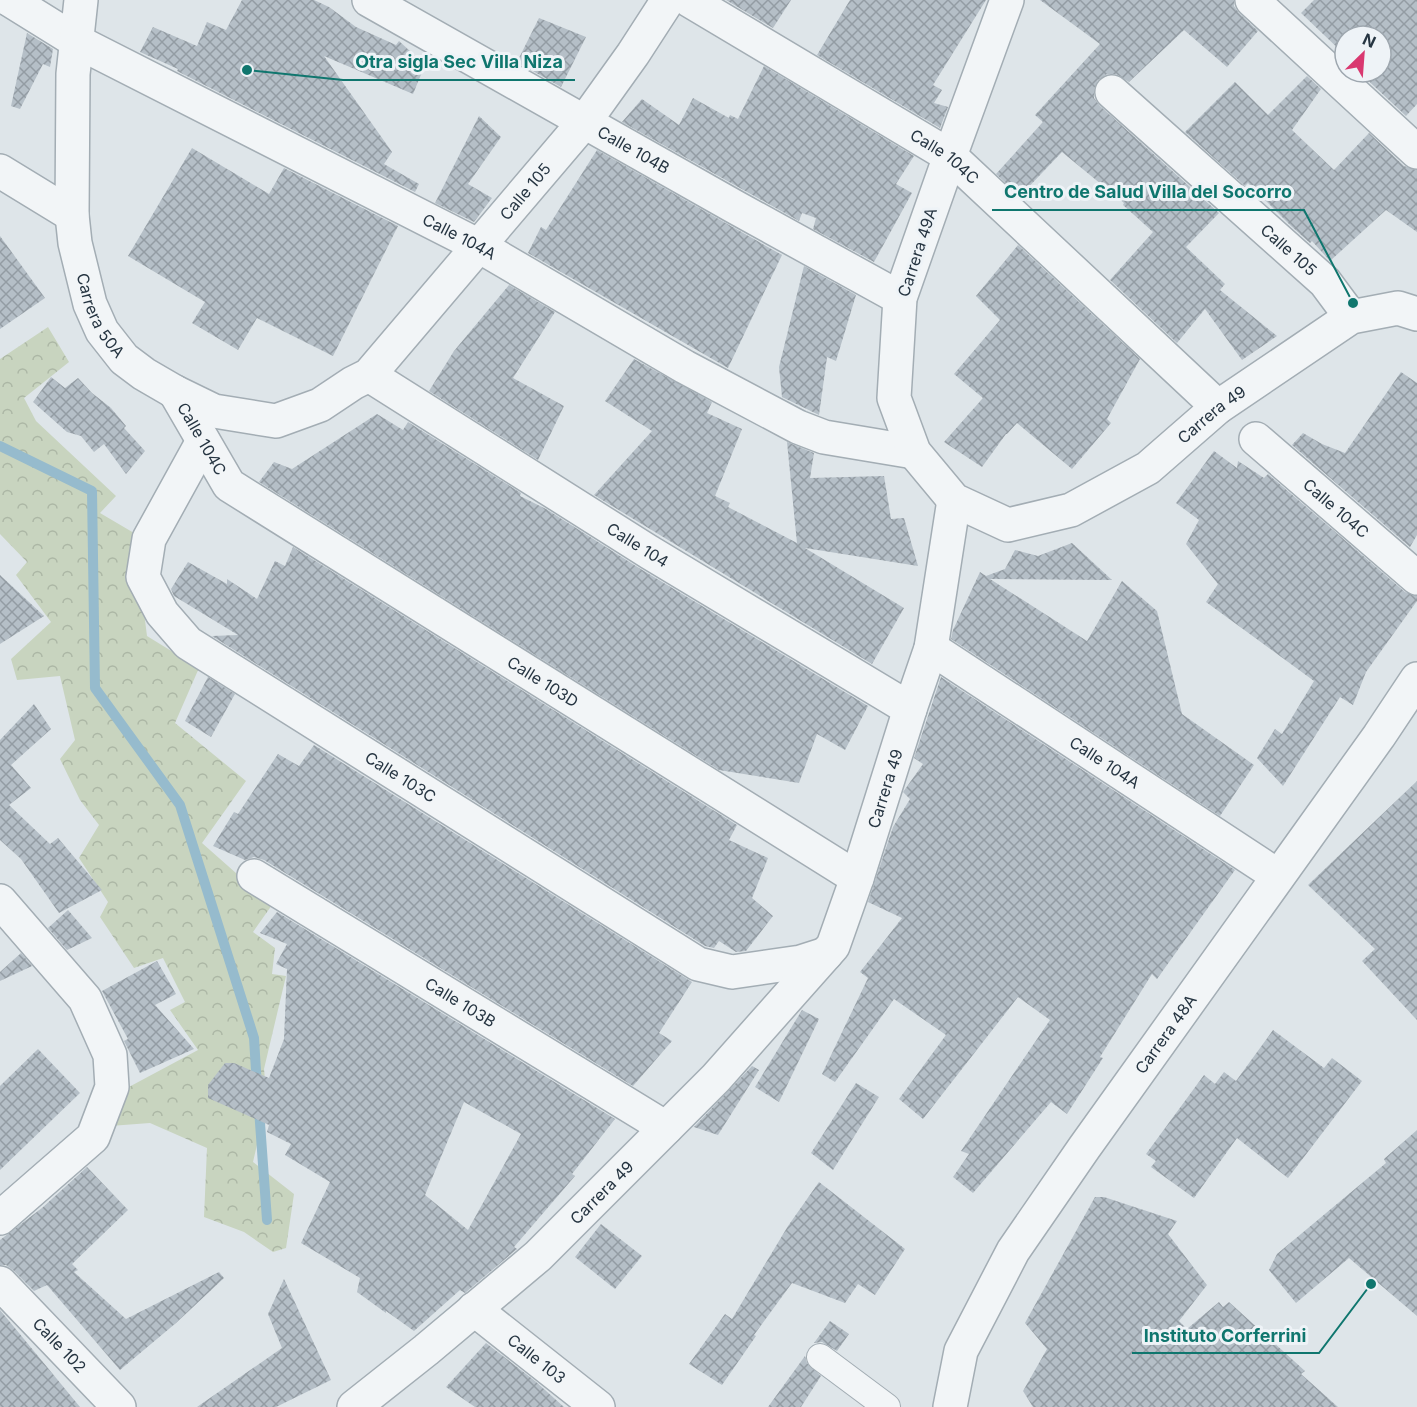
<svg xmlns="http://www.w3.org/2000/svg" width="1417" height="1407" font-family="Inter,sans-serif">
	<style>
		.forest { fill: url(#forest-crowns) }
		.lines { fill: none; stroke-linecap: round; stroke-linejoin: round }
		.stream { stroke: #96bbcd; stroke-width: 10 }
		.building { fill: url(#building-cross-hatch); fill-rule: evenodd }
		.pedestrian-casing { stroke: #a3adb4; stroke-width: 28 }
		.minor-casing { stroke: #a3adb4; stroke-width: 36 }
		.tertiary-casing { stroke: #a3adb4; stroke-width: 36 }
		.pedestrian { stroke: #f2f5f7; stroke-width: 26 }
		.minor { stroke: #f2f5f7; stroke-width: 33 }
		.tertiary { stroke: #f2f5f7; stroke-width: 33 }
		.labels { text-anchor: middle; dominant-baseline: central; stroke-width: 6; stroke-linejoin: round; paint-order: stroke }
		.street-label { font-size: 16px; fill: #263542; stroke: #eef3f7 }
		.leader { fill: none; stroke: #0f766e; stroke-width: 2 }
		.callout-dot { fill: #0f766e; stroke: #eef3f7; stroke-width: 2 }
		.callout-label { font-size: 18px; text-anchor: middle; font-weight: bold; fill: #0f766e; stroke: #eef3f7; stroke-width: 6; stroke-linejoin: round; paint-order: stroke }
	</style>
	<defs>
		<pattern id="forest-crowns" width="20" height="18" patternUnits="userSpaceOnUse" patternTransform="scale(1.5)"><rect width="20" height="18" fill="#c8d4bf"/><path d="M2 6a3 3 0 1 1 6 0M12 15a3 3 0 1 1 6 0" fill="none" stroke="#acb7a5"/></pattern>
		<pattern id="building-cross-hatch" width="8" height="8" patternUnits="userSpaceOnUse" patternTransform="scale(1.5)"><rect width="8" height="8" fill="#b5bfc7"/><path d="M0 0l8 8M0 8l8-8" fill="none" stroke="#939ca3"/></pattern>
	</defs>
	<rect width="100%" height="100%" fill="#dee5e9"/>
	<polygon class="forest" points="48,327 69,362 24,398 36,421 116,496 100,513 134,533 147,636 199,668 175,723 246,781 202,843 272,905 253,932 275,948 272,974 286,976 264,1069 267,1101 253,1162 294,1194 286,1248 273,1252 244,1232 204,1217 207,1148 150,1123 110,1126 127,1088 198,1050 170,1010 185,1002 163,958 134,968 100,917 108,902 79,858 99,825 80,800 60,759 75,740 60,676 17,680 11,659 51,622 16,575 27,562 0,534 0,359"/>
	<g class="lines">
		<g class="stream">
			<polyline points="0,446 92,491 95,688 180,805 254,1038 257,1087"/>
			<polyline points="259,1109 267,1220"/>
		</g>
	</g>
	<g class="building">
		<polygon points="242,0 314,0 329,7 356,27 396,45 399,41 425,65 413,94 324,56 392,152 384,164 419,184 415,192 177,71 178,69 140,52 153,27 197,46 207,22 226,30"/>
		<polygon points="726,0 791,0 773,28"/>
		<polygon points="850,0 986,0 933,85 942,90 934,103 948,107 940,128 817,55"/>
		<polygon points="1040,0 1234,0 1234,6 1239,13 1258,31 1227,67 1184,30 1129,82 1116,74 1107,74 1098,80 1094,89 1094,98 1100,106 1219,213 1186,247 1225,284 1220,290 1277,336 1242,360 1205,309 1177,343 1110,280 1153,232 1123,205 1124,203 1062,152 1020,196 996,174 1043,122 1035,115 1100,44"/>
		<polygon points="1314,0 1417,0 1417,104 1406,116 1359,72 1381,72 1381,36 1345,36 1345,55 1301,13"/>
		<polygon points="539,18 586,37 561,87 517,62"/>
		<polygon points="27,33 53,49 50,67 43,64 20,109 11,106"/>
		<polygon points="764,66 914,156 896,184 912,193 874,262 813,229 816,218 802,213 799,221 622,122 642,99 679,125 693,98 729,118 730,115 738,119"/>
		<polygon points="1307,76 1321,89 1292,130 1334,170 1369,133 1404,166 1417,170 1417,232 1386,210 1330,261 1312,241 1310,243 1291,226 1248,183 1245,186 1185,132 1235,82 1268,115"/>
		<polygon points="479,116 501,137 468,184 492,198 474,222 435,203"/>
		<polygon points="192,148 269,194 284,168 398,226 333,356 257,318 238,350 192,323 205,302 128,256"/>
		<polygon points="597,150 782,255 728,368 528,253 541,227 546,230"/>
		<polygon points="0,236 45,298 0,329"/>
		<polygon points="1018,245 1140,359 1107,419 1111,423 1072,469 1017,423 1007,434 1006,434 982,467 944,442 983,398 954,374 1000,320 976,296"/>
		<polygon points="804,266 856,295 836,361 827,357 819,415 782,397 779,367"/>
		<polygon points="509,285 555,312 513,378 564,406 538,460 429,391 454,351"/>
		<polygon points="634,359 712,402 707,413 742,429 715,496 730,503 728,507 797,543 787,442 814,453 810,478 884,476 891,519 904,518 918,566 805,548 904,608 872,664 594,495 652,431 605,401"/>
		<polygon points="1401,372 1417,383 1417,535 1410,547 1292,445 1303,433 1322,444 1345,453"/>
		<polygon points="51,377 65,388 78,378 92,393 111,408 126,426 124,428 145,451 126,474 104,444 94,452 81,436 67,432 33,402"/>
		<polygon points="377,414 403,430 408,422 521,493 520,496 546,509 639,568 868,706 845,750 817,734 799,783 719,770 259,482 274,462 292,469"/>
		<polygon points="1214,451 1237,468 1238,461 1264,478 1268,474 1405,592 1417,596 1417,601 1366,672 1353,705 1340,697 1283,786 1257,758 1275,729 1282,734 1314,681 1206,602 1218,584 1186,544 1199,520 1176,503"/>
		<polygon points="1072,543 1112,580 990,579 1087,641 1122,581 1157,611 1182,714 1254,765 1220,816 951,639 953,630 980,572 986,576 1005,569 1015,550 1038,556"/>
		<polygon points="293,547 737,825 729,840 768,858 752,898 773,916 746,951 736,952 719,941 714,948 705,946 212,636 238,635 174,596 171,589 188,562 227,584 227,579 257,599 275,561 285,566"/>
		<polygon points="0,575 44,616 0,644"/>
		<polygon points="208,677 235,694 211,737 185,721"/>
		<polygon points="941,677 1235,870 1157,979 1152,974 1100,1057 1103,1058 1067,1114 1051,1102 973,1193 953,1177 969,1154 961,1151 1050,1020 1018,997 923,1119 899,1099 946,1035 894,999 835,1082 822,1074 868,978 860,972 902,918 868,902 893,827 910,799 903,792 923,764 914,758"/>
		<polygon points="34,704 51,729 11,765 31,788 9,805 50,844 58,838 102,890 59,913 21,859 0,840 0,740"/>
		<polygon points="314,745 692,982 659,1033 672,1041 633,1086 264,860 254,857 245,860 213,846 234,812 238,814 278,754 299,766"/>
		<polygon points="1417,781 1417,1020 1362,961 1375,949 1308,885"/>
		<polygon points="68,910 92,938 67,950 48,928"/>
		<path d="M 277,912 L 615,1119 L 572,1174 L 575,1176 L 514,1247 L 517,1249 L 465,1293 L 460,1290 L 414,1331 L 386,1311 L 386,1313 L 357,1292 L 360,1278 L 301,1243 L 330,1182 L 285,1155 L 291,1144 L 267,1132 L 269,1125 L 208,1098 L 208,1085 L 225,1063 L 234,1063 L 269,1078 L 284,1039 L 287,969 L 276,964 L 287,944 L 260,933 ZM 464,1102 L 521,1134 L 468,1230 L 425,1195 Z"/>
		<polygon points="21,953 32,966 0,981 0,972"/>
		<polygon points="157,961 176,994 155,1005 194,1049 140,1073 124,1041 128,1039 102,991"/>
		<polygon points="802,1010 819,1019 779,1102 755,1087"/>
		<polygon points="1273,1030 1324,1068 1332,1058 1362,1081 1288,1178 1237,1138 1194,1198 1151,1167 1156,1161 1146,1154 1204,1075 1215,1084 1224,1072 1236,1081"/>
		<polygon points="38,1049 80,1093 0,1170 0,1086"/>
		<polygon points="752,1066 759,1070 718,1135 694,1127"/>
		<polygon points="856,1083 879,1097 833,1170 811,1153"/>
		<polygon points="1417,1130 1417,1316 1349,1258 1296,1303 1269,1270 1277,1254 1386,1163 1384,1159"/>
		<polygon points="87,1167 128,1210 72,1264 78,1270 74,1272 126,1319 219,1272 224,1278 176,1323 120,1370 47,1285 34,1291 13,1270 6,1265 0,1265 0,1240 42,1208"/>
		<polygon points="819,1182 905,1249 875,1295 858,1284 845,1303 792,1283 754,1335 756,1336 722,1385 689,1364 725,1314 732,1319 788,1226"/>
		<polygon points="1095,1197 1104,1197 1177,1221 1168,1234 1207,1285 1179,1321 1187,1329 1219,1302 1223,1307 1229,1302 1305,1371 1301,1374 1338,1407 1033,1407 1023,1391 1047,1349 1025,1323"/>
		<polygon points="601,1224 642,1256 615,1289 575,1257"/>
		<polygon points="284,1279 331,1380 276,1407 197,1407 282,1348 268,1314"/>
		<polygon points="0,1310 80,1407 0,1407"/>
		<polygon points="830,1321 849,1334 837,1351 822,1342 814,1343"/>
		<polygon points="486,1343 535,1381 564,1407 475,1407 446,1387"/>
		<polygon points="805,1356 807,1363 821,1376 801,1407 768,1407"/>
	</g>
	<g class="lines">
		<g class="pedestrian-casing">
			<polyline id="pedestrian" points="820,1357 887,1407"/>
		</g>
		<g class="minor-casing">
			<g id="minor">
				<path id="s1" d="M 10,0 L 76,41 L 479,246 L 685,367 L 798,427 L 824,437 L 914,452"/>
				<path id="s2" d="M 369,0 L 735,207 L 900,298"/>
				<path id="s3" d="M 689,0 L 950,156 L 1218,407"/>
				<polyline points="1252,0 1417,152"/>
				<path id="s4" d="M 1112,92 L 1325,282 L 1351,317"/>
				<polyline points="0,171 72,215"/>
				<path id="s5" d="M 369,375 L 649,552 L 910,709"/>
				<path id="s6" d="M 175,392 L 229,485 L 857,878"/>
				<path id="s7" d="M 1256,439 L 1417,578"/>
				<path id="s8" d="M 203,441 L 149,539 L 143,577 L 162,613 L 188,643 L 698,964 L 732,972 L 801,962 L 826,954"/>
				<path id="s9" d="M 931,648 L 1278,876"/>
				<path id="s10" d="M 254,876 L 666,1128"/>
				<polyline points="0,901 85,999 110,1055 112,1087 93,1137 0,1218"/>
				<path id="s11" d="M 0,1283 L 119,1407"/>
				<path id="s12" d="M 474,1309 L 598,1407"/>
			</g>
		</g>
		<g class="tertiary-casing">
			<g id="tertiary">
				<path id="s13" d="M 81,0 L 73,74 L 72,215 L 75,243 L 90,304 L 102,331 L 124,359 L 144,374 L 175,392 L 214,411 L 276,421 L 320,405 L 353,383 L 369,375 L 585,121 L 633,54 L 668,0"/>
				<path id="s14" d="M 1007,0 L 950,156 L 900,298 L 894,398 L 914,452 L 954,500 L 1008,525 L 1071,510 L 1148,468 L 1218,407 L 1351,317 L 1398,308 L 1417,314"/>
				<path id="s15" d="M 354,1407 L 426,1350 L 538,1256 L 716,1078 L 833,946 L 857,878 L 910,709 L 931,648 L 954,500"/>
				<path id="s16" d="M 950,1407 L 961,1351 L 1013,1251 L 1084,1148 L 1379,736 L 1417,679"/>
			</g>
		</g>
		<use href="#pedestrian" class="pedestrian"/>
		<use href="#minor" class="minor"/>
		<use href="#tertiary" class="tertiary"/>
	</g>
	<g class="labels">
		<g class="street-label">
			<text stroke="none"><textPath href="#s2" startOffset="304">Calle 104B</textPath></text>
			<text stroke="none"><textPath href="#s3" startOffset="300">Calle 104C</textPath></text>
			<text stroke="none"><textPath href="#s13" startOffset="884">Calle 105</textPath></text>
			<text stroke="none"><textPath href="#s1" startOffset="508">Calle 104A</textPath></text>
			<text stroke="none"><textPath href="#s4" startOffset="237">Calle 105</textPath></text>
			<text transform="translate(917 252) rotate(-72)">Carrera 49A</text>
			<text stroke="none"><textPath href="#s13" startOffset="321">Carrera 50A</textPath></text>
			<text stroke="none"><textPath href="#s14" startOffset="832">Carrera 49</textPath></text>
			<text stroke="none"><textPath href="#s6" startOffset="54">Calle 104C</textPath></text>
			<text stroke="none"><textPath href="#s7" startOffset="106">Calle 104C</textPath></text>
			<text stroke="none"><textPath href="#s5" startOffset="318">Calle 104</textPath></text>
			<text stroke="none"><textPath href="#s6" startOffset="478">Calle 103D</textPath></text>
			<text stroke="none"><textPath href="#s9" startOffset="208">Calle 104A</textPath></text>
			<text stroke="none"><textPath href="#s8" startOffset="482">Calle 103C</textPath></text>
			<text stroke="none"><textPath href="#s15" startOffset="832">Carrera 49</textPath></text>
			<text stroke="none"><textPath href="#s10" startOffset="242">Calle 103B</textPath></text>
			<text stroke="none"><textPath href="#s16" startOffset="435">Carrera 48A</textPath></text>
			<text stroke="none"><textPath href="#s15" startOffset="328">Carrera 49</textPath></text>
			<text stroke="none"><textPath href="#s11" startOffset="86">Calle 102</textPath></text>
			<text stroke="none"><textPath href="#s12" startOffset="80">Calle 103</textPath></text>
		</g>
	</g>
	<path class="leader" d="M247 70L343 80H575M1353 303L1304 210H992M1371 1284L1319 1353H1132"/>
	<g class="callout-dot">
		<circle cx="247" cy="70" r="6"/>
		<circle cx="1353" cy="303" r="6"/>
		<circle cx="1371" cy="1284" r="6"/>
	</g>
	<g class="callout-label">
		<text x="459" y="68">Otra sigla Sec Villa Niza</text>
		<text x="1148" y="198">Centro de Salud Villa del Socorro</text>
		<text x="1225" y="1342">Instituto Corferrini</text>
	</g>
	<g transform="translate(1363 54) rotate(25)"><circle r="28" fill="#eef3f7" stroke="#9ea7af" stroke-width="1.5"/>
	<path d="M0-4.5L10 22L0 15L-10 22Z" fill="#d93870"/>
	<text y="-9" font-size="16" font-weight="bold" text-anchor="middle" fill="#263542">N</text>
	</g>
</svg>
